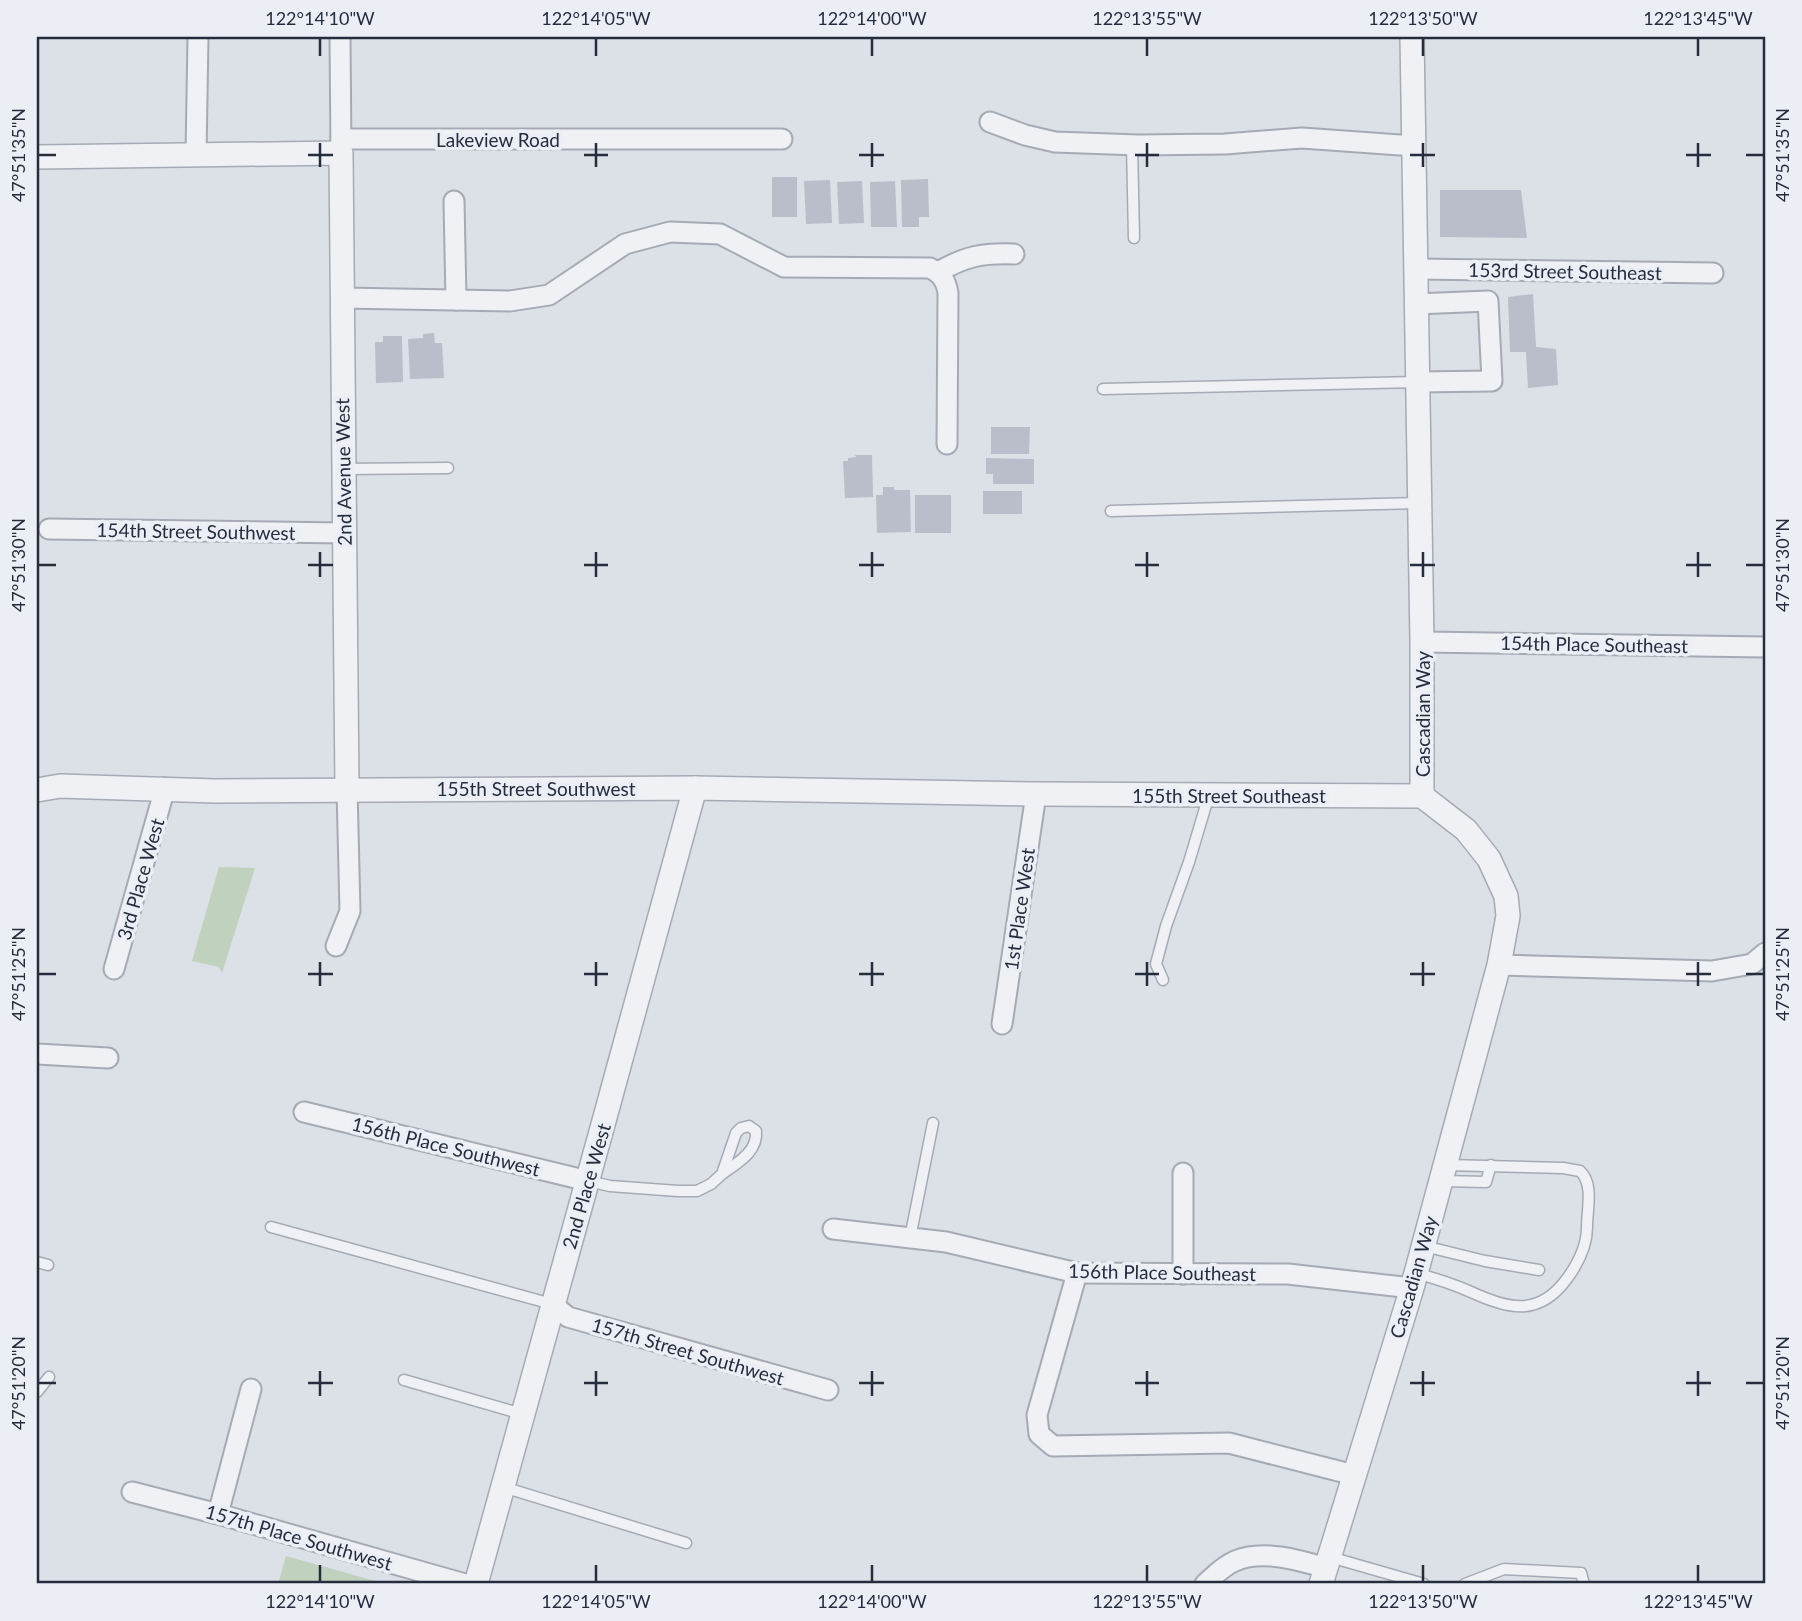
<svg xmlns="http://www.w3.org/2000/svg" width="1802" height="1621" font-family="Lato,sans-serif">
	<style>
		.green { fill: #c0d2bd }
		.building { fill: #b9beca }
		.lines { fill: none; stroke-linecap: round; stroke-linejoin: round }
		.service-casing { stroke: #a5aab4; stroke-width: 13 }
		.minor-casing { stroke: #a5aab4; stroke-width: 23 }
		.tertiary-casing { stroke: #a5aab4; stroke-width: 26 }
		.service { stroke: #eff1f5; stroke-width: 10 }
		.minor { stroke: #eff1f5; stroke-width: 19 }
		.tertiary { stroke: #eff1f5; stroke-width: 23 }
		.ticks { fill: none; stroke: #252c3e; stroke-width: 2.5 }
		.labels { text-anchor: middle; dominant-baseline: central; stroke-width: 7; stroke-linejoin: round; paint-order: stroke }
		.street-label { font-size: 19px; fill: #252c3e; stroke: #ebeff5 }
		.neatline { fill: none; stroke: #252c3e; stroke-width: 2.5 }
		.ticks-label { font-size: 18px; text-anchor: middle; fill: #252c3e }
	</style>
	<rect width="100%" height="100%" fill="#dce0e7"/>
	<g class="green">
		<polygon points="219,867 255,868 222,973 219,967 192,961"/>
		<polygon points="286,1556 386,1584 278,1584"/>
	</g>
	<g class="building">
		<rect x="772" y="177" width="25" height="40"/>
		<polygon points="928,179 929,217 919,217 919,227 902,227 901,180"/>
		<polygon points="830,180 832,223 806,224 804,181"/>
		<polygon points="862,181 864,223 839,224 837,182"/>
		<polygon points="895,181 897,227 871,227 870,182"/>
		<polygon points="1440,190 1521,190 1527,238 1440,237"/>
		<polygon points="1533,294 1536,347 1556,349 1558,385 1528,388 1526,352 1510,352 1508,297"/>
		<polygon points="434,333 435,343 442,343 444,378 410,379 408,339 423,338 423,334"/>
		<polygon points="383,336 402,336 403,382 376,383 375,342 383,342"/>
		<polygon points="991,427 1030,427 1029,454 991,454"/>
		<polygon points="855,455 872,455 873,497 845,498 843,461 848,461 848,458 856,457"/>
		<polygon points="986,458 1034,459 1034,484 993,484 993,474 986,474"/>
		<polygon points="883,487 894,487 894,490 910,490 911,532 877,533 876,495 883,495"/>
		<rect x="983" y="491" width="39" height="23"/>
		<rect x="915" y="495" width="36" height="38"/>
	</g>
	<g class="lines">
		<g class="service-casing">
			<g id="service">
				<polyline points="1132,145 1134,238"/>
				<polyline points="1103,389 1418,382"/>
				<polyline points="344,469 448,468"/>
				<polyline points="1111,511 1419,503"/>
				<polyline points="1163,980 1156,964 1166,926 1189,862 1209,795"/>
				<path d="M 588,1181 L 610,1186 L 678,1191 L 697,1191 L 711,1184 L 722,1174 L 736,1133 L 741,1128 L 749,1126 L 756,1131 C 758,1152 737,1163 722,1174"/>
				<polyline points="1441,1181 1486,1182 1491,1165"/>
				<polyline points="271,1227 552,1304"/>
				<polyline points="910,1238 933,1123"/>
				<polyline points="1424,1246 1485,1261 1539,1270"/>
				<polyline points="37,1262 48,1265"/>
				<path d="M 1415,1273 C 1434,1278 1453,1284 1471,1292 C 1508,1309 1538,1317 1566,1280 C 1578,1264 1587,1247 1587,1227 C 1587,1209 1594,1184 1580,1171 L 1563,1168 L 1446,1165"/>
				<polyline points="404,1380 522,1414"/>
				<polyline points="37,1392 49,1377"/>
				<polyline points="503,1487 686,1543"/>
				<polyline points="1330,1557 1424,1584"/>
				<polyline points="1465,1584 1504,1569 1581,1573 1584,1584"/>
			</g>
		</g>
		<g class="minor-casing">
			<g id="minor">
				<polyline points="340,37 341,152"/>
				<polyline points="990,122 1025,135 1055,142 1138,145 1225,144 1302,138 1414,146"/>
				<polyline points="341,139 782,139"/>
				<polyline points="196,155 198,37"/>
				<polyline points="454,201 456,300"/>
				<polyline points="1416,269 1713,273"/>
				<path d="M 938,272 C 966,256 982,253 1014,254"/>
				<path d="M 342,298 L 510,301 L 549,295 L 625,244 L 670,232 L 720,234 L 784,267 L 930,268 C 942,274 946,281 948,293 L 947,444"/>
				<polyline points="1416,304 1488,301 1492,381 1418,382"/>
				<polyline points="49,529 344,533"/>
				<polyline points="1422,642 1765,647"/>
				<polyline points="336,946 350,911 347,789"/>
				<polyline points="1499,965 1712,971 1752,964 1765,953"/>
				<polyline points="114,969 165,788"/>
				<polyline points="1002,1024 1036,794"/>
				<polyline points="37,1054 108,1058"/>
				<polyline points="304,1112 588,1181"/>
				<polyline points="1183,1173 1183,1274"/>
				<polyline points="833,1229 946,1242 1077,1273 1288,1274 1412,1288"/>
				<polyline points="1077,1273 1037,1415 1039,1434 1053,1446 1229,1443 1354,1475"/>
				<polyline points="552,1304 568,1317 828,1390"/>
				<polyline points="132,1492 218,1514 465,1584"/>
				<polyline points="218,1514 251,1389"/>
				<path d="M 1205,1584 C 1214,1576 1223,1566 1235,1561 C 1262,1549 1299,1560 1326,1568"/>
			</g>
		</g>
		<g class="tertiary-casing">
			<g id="tertiary">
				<polyline points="1412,37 1422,642 1422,796"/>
				<polyline points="37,157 341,153 347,789"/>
				<polyline points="37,790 60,786 215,791 695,788 1036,794 1422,796"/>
				<path d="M 476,1584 C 548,1318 624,1054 695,788"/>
				<polyline points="1321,1584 1412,1288 1499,965 1508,916 1506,896 1489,859 1466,830 1422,796"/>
			</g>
		</g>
		<use href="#service" class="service"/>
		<use href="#minor" class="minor"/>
		<use href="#tertiary" class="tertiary"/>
	</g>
	<path class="ticks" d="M 320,38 L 320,56M 596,38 L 596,56M 872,38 L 872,56M 1147,38 L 1147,56M 1423,38 L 1423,56M 1698,38 L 1698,56M 320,143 L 320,167M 596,143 L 596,167M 872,143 L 872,167M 1147,143 L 1147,167M 1423,143 L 1423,167M 1698,143 L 1698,167M 38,155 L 56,155M 308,155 L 333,155M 584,155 L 608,155M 859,155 L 884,155M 1135,155 L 1159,155M 1410,155 L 1435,155M 1686,155 L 1711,155M 1746,155 L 1764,155M 320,552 L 320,577M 596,552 L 596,577M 872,552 L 872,577M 1147,552 L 1147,577M 1423,552 L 1423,577M 1698,552 L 1698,577M 38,565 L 56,565M 308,565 L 333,565M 584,565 L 608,565M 859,565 L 884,565M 1135,565 L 1159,565M 1410,565 L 1435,565M 1686,565 L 1711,565M 1746,565 L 1764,565M 320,962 L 320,986M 596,962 L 596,986M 872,962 L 872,986M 1147,962 L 1147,986M 1423,962 L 1423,986M 1698,962 L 1698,986M 38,974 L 56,974M 308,974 L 333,974M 584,974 L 608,974M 859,974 L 884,974M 1135,974 L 1159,974M 1410,974 L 1435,974M 1686,974 L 1711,974M 1746,974 L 1764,974M 320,1371 L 320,1396M 596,1371 L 596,1396M 872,1371 L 872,1396M 1147,1371 L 1147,1396M 1423,1371 L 1423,1396M 1698,1371 L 1698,1396M 38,1383 L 56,1383M 308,1383 L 333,1383M 584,1383 L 608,1383M 859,1383 L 884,1383M 1135,1383 L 1159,1383M 1410,1383 L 1435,1383M 1686,1383 L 1711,1383M 1746,1383 L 1764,1383M 320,1565 L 320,1582M 596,1565 L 596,1582M 872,1565 L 872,1582M 1147,1565 L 1147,1582M 1423,1565 L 1423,1582M 1698,1565 L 1698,1582"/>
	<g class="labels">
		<g class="street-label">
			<text x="498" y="139">Lakeview Road</text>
			<text transform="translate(1565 271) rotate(1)">153rd Street Southeast</text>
			<text transform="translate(343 472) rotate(-91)">2nd Avenue West</text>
			<text transform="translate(196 531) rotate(1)">154th Street Southwest</text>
			<text transform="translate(1594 644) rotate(1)">154th Place Southeast</text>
			<text transform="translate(1422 714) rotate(-90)">Cascadian Way</text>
			<text x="536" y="788">155th Street Southwest</text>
			<text x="1229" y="795">155th Street Southeast</text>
			<text transform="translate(140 879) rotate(-74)">3rd Place West</text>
			<text transform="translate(1019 909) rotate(-82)">1st Place West</text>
			<text transform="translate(446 1146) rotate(14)">156th Place Southwest</text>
			<text transform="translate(586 1186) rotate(-74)">2nd Place West</text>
			<text transform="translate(1162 1272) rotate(1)">156th Place Southeast</text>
			<text transform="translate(1413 1277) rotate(-74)">Cascadian Way</text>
			<text transform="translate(688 1351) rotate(16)">157th Street Southwest</text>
			<text transform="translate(299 1537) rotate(16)">157th Place Southwest</text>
		</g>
	</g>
	<rect width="1802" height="1621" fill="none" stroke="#ebeff5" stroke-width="77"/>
	<rect x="38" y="38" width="1726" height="1544" class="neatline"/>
	<g class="ticks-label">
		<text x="320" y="25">122°14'10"W</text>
		<text x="596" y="25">122°14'05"W</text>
		<text x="872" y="25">122°14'00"W</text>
		<text x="1147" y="25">122°13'55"W</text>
		<text x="1423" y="25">122°13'50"W</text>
		<text x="1698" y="25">122°13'45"W</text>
		<text transform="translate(19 155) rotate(-90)" y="6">47°51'35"N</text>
		<text transform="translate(1783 155) rotate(-90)" y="6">47°51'35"N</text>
		<text transform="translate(19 565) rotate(-90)" y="6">47°51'30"N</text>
		<text transform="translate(1783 565) rotate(-90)" y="6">47°51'30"N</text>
		<text transform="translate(19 974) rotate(-90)" y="6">47°51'25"N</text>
		<text transform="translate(1783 974) rotate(-90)" y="6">47°51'25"N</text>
		<text transform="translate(19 1383) rotate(-90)" y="6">47°51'20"N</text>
		<text transform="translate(1783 1383) rotate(-90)" y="6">47°51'20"N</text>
		<text x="320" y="1608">122°14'10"W</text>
		<text x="596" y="1608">122°14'05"W</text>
		<text x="872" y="1608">122°14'00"W</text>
		<text x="1147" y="1608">122°13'55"W</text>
		<text x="1423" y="1608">122°13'50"W</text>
		<text x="1698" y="1608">122°13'45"W</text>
	</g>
</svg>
